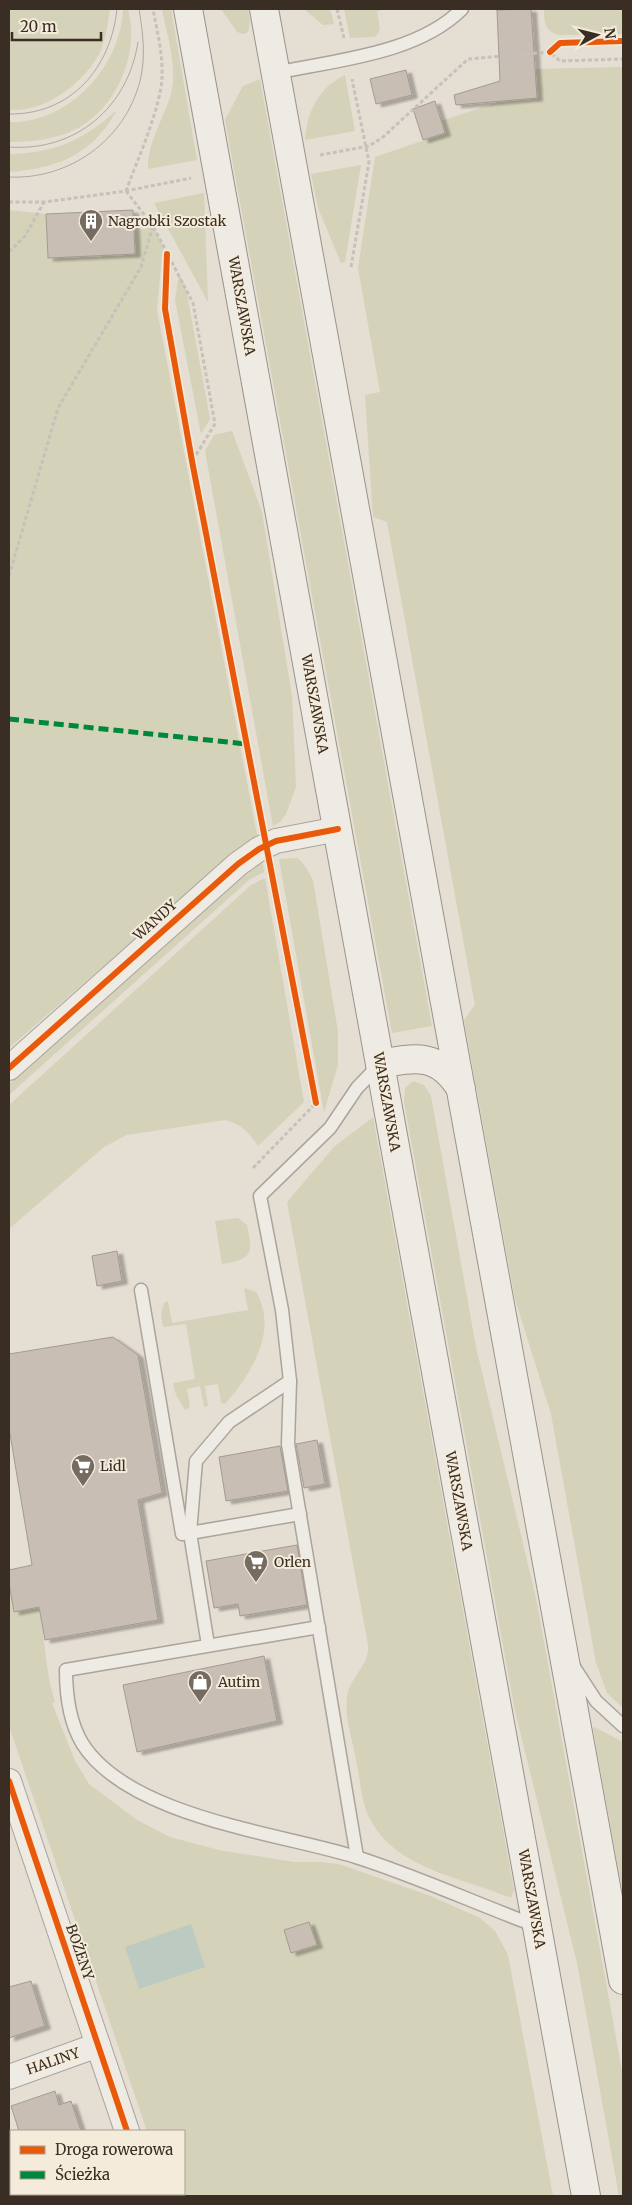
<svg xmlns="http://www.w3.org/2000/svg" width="632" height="2205" font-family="Merriweather,serif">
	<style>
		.green { fill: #d4d2b8 }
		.water { fill: #bdcac1 }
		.building { fill: #c8beb4; stroke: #a59a92; filter: url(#shadow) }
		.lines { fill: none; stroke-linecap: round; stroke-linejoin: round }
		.service-casing { stroke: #aba49b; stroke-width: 15 }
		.minor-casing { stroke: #aba49b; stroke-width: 26 }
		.secondary-casing { stroke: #9b938b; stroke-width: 30 }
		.path { stroke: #c6c1ba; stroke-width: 3; stroke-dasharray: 4 2.5; stroke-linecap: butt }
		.service { stroke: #eeeae4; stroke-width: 12 }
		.minor { stroke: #eeeae4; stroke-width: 24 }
		.secondary { stroke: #eeeae4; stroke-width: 28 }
		.tram { stroke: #aea9a3; stroke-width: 1 }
		.quiet { stroke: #00873e; stroke-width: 5; stroke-dasharray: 10 5; stroke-linecap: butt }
		.cycleway-casing { stroke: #f4ebdb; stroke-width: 9 }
		.cycleway { stroke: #e8590c; stroke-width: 6 }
		.labels { text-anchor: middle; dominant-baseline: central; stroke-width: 4; stroke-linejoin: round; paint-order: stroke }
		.poi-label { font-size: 14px; fill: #3a2d23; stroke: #f4ebdb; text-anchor: start }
		.street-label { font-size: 14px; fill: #3a2d23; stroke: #f4ebdb }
	</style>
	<defs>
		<filter id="shadow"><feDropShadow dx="5.5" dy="3" stdDeviation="1" flood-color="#0004"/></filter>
	</defs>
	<rect width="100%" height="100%" fill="#e5ded3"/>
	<g class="green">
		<path d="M 9,9 L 110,9 C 108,22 106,38 101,50 C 86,82 45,113 9,110 Z"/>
		<path d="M 123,9 L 128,9 C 141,57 113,117 65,134 C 46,140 29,142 9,142 L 9,122 C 69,124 121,66 123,9 Z"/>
		<path d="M 162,9 L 171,9 L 197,160 L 148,169 C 147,143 164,118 171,94 C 178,67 167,36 162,9 Z"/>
		<polygon points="221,9 248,9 250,21 248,32 244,34 237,32"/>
		<polygon points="304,9 330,9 334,24 323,25"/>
		<polygon points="344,9 388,9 377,11 380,30 375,37 350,38"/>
		<path d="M 544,9 L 623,9 L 623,34 L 559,35 C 544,31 544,22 544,9 Z"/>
		<polygon points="623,67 623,1708 607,1693 596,1663 551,1414 515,1299 464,1020 475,1005 387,522 373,517 365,395 380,392 358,268 375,157 445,133 441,121 501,101 537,98 535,69"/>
		<path d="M 345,75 L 355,131 L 305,140 C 307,112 318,88 345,75 Z"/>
		<polygon points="260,79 432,1026 392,1033 225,120 243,86"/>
		<path d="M 117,110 C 92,155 58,168 9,172 L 9,154 C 56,153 82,141 117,110 Z"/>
		<polygon points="361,165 345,262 341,263 318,208 311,174"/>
		<polygon points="204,193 208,302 154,203"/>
		<polygon points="9,210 46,214 48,258 134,254 134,230 146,229 153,226 163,245 157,310 258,840 157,920 9,1048"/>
		<polygon points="179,274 186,288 210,419 201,434 175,300"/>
		<polygon points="232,431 262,512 292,696 296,787 286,814 280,822 273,826 205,451 214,435"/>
		<polygon points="298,858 305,866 313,880 338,1032 338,1065 324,1112 279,859"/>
		<polygon points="262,860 264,872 249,880 9,1095 9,1084 246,869"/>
		<path d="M 265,878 L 304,1102 L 258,1146 C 249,1132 241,1124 225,1120 L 127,1135 L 121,1138 L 104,1147 L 9,1229 L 9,1105 L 251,885 Z"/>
		<polygon points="413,1081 424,1085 431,1096 476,1347 536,1598 623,2076 623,2196 619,2196 577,1963 515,1711 404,1102 405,1088"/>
		<path d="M 373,1117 L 514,1890 L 511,1898 C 459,1876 389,1869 366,1810 C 361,1796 360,1779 357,1765 C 354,1744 344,1718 347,1697 C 350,1677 370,1665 368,1645 L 287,1202 L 334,1147 Z"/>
		<path d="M 238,1218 L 247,1225 C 253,1254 253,1259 222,1264 L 215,1221 Z"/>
		<path d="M 244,1288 L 256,1292 C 279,1331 251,1374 225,1404 L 221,1403 L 218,1384 L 205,1386 L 208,1406 L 204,1407 L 200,1386 L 187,1389 L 190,1407 L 185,1410 L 176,1395 L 173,1383 L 195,1379 L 186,1324 L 163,1327 L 161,1314 L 164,1303 L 168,1301 L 172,1323 L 248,1310 Z"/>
		<path d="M 9,1583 L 14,1612 L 39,1607 C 45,1638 45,1671 55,1702 L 52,1703 L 75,1761 L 89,1784 L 137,1820 L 170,1837 L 219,1850 L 294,1862 L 320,1862 L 339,1864 L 428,1895 L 480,1918 L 495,1931 L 508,1955 L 553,2196 L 168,2196 L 168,2194 L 184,2194 L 184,2131 L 147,2131 L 9,1726 Z"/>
		<polygon points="594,1727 623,1742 623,1895 593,1729"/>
	</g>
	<polygon class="water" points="191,1924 205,1967 139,1989 125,1947"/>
	<g class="building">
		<polygon points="531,9 537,98 456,105 454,95 500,81 497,10"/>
		<polygon points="406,70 412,95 376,104 370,79"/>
		<polygon points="435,101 445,133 423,140 413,109"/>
		<polygon points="133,210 135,254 48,258 46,214"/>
		<polygon points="117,1251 122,1281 97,1286 92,1256"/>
		<polygon points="113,1337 138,1355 162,1493 138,1500 158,1620 45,1640 39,1607 14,1612 9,1583 9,1570 32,1565 9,1428 9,1354"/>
		<polygon points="317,1440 325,1484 304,1488 296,1444"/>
		<polygon points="280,1446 288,1491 226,1501 219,1457"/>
		<polygon points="297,1545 307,1605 240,1616 238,1604 214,1608 206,1561"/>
		<polygon points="264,1656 277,1721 137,1752 123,1685"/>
		<polygon points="309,1922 317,1945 291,1953 284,1930"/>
		<polygon points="31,1981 45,2026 9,2038 9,1987"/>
		<polygon points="55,2091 59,2105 71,2101 81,2131 19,2131 11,2106"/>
	</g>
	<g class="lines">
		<g class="service-casing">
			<g id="service">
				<path d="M 276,73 C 336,60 417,54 462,9"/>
				<polyline points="141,1290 182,1534 190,1533 208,1645"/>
				<polyline points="290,1381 229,1422 196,1461 190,1533 300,1514"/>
				<path d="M 319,1627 L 66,1670 C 66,1696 69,1721 82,1743 C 128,1817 279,1833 356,1857 C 413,1875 470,1901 526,1922 L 534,1931"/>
				<polyline points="574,1667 596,1701 623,1726"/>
				<polyline points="357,1857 288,1444 290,1381 282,1310 260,1196 330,1128 357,1088 380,1064"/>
			</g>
		</g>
		<g class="minor-casing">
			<g id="minor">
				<polyline points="9,1068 238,864 259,849 276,841 338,829"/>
				<polyline points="9,1781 127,2131"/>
				<polyline points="9,2077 98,2045"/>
				<polyline points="149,2194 150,2196"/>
			</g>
		</g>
		<g class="secondary-casing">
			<g id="secondary">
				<polyline points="188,9 586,2196"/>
				<polyline points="264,9 623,1980"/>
				<path d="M 380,1064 C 417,1057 439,1053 461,1089"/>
			</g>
		</g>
		<g class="path">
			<polyline points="337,9 344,38"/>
			<polyline points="320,155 369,146 383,137 468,59 550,52 560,61 623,59"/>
			<polyline points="126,191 153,226 193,303 215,424 194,458"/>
			<path d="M 126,191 C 137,161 161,107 162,77 C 163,54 157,31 153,9"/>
			<polyline points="9,202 45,202 126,191 191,178"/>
			<polyline points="9,252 25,236 44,202"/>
			<polyline points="167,254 167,309 193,459 262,818"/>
			<polyline points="351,267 369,162 352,79"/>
			<polyline points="9,576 58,408 141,267 153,226"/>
			<polyline points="253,1168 316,1103 271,873"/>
		</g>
		<use href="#service" class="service"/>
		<use href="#minor" class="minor"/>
		<use href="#secondary" class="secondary"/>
		<g class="tram">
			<path d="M 9,114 C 71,115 111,68 117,9"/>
			<path d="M 9,147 C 75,152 128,108 138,42"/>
			<path d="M 9,177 C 69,180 125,140 140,81 C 146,57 143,33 139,9"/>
		</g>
		<polyline class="quiet" points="9,719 246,744"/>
		<g class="cycleway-casing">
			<g id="cycleway">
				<polyline points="550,52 560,43 623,41"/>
				<polyline points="167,254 165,309 192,461 316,1103"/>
				<polyline points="9,1068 238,864 259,849 276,841 338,829"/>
				<polyline points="9,1781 127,2131"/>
			</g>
		</g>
		<use href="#cycleway" class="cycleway"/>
	</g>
	<defs>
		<g id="building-pin" transform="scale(1.25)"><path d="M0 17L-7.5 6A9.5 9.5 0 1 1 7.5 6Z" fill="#766b61" stroke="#f4ebdb"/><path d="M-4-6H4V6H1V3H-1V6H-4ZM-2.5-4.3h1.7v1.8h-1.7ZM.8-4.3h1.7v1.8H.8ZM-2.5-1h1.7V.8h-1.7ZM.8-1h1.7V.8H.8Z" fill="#fff"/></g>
		<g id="supermarket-pin" transform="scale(1.25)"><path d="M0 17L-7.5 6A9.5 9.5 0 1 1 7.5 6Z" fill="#766b61" stroke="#f4ebdb"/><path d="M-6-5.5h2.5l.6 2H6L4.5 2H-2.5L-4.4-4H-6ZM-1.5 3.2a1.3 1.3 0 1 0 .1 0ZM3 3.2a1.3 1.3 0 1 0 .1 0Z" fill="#fff"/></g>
		<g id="shop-pin" transform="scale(1.25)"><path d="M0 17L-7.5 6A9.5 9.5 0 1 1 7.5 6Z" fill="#766b61" stroke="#f4ebdb"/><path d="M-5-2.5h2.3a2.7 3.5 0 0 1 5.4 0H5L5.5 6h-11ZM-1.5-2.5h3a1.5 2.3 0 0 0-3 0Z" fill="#fff"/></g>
	</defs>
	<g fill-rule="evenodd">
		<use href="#building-pin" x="91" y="221"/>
		<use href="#supermarket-pin" x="83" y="1466"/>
		<use href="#supermarket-pin" x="256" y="1562"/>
		<use href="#shop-pin" x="200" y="1682"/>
	</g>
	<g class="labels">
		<g class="poi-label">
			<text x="108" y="221">Nagrobki Szostak</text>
			<text x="100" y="1466">Lidl</text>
			<text x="274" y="1562">Orlen</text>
			<text x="218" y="1682">Autim</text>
		</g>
		<g class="street-label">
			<text transform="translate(242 306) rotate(80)">WARSZAWSKA</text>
			<text transform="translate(315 704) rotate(80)">WARSZAWSKA</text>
			<text transform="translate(155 920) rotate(-42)">WANDY</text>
			<text transform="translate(387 1102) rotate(80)">WARSZAWSKA</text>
			<text transform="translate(459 1501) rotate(80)">WARSZAWSKA</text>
			<text transform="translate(532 1899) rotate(80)">WARSZAWSKA</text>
			<text transform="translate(80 1952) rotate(71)">BOŻENY</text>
			<text transform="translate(53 2061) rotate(-19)">HALINY</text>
		</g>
	</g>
	<rect width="632" height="2205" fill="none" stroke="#3a2d23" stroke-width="20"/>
	<rect x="10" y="2130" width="175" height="65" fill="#f4ebdb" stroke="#aa9f91"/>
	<rect x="20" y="2146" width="25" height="8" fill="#e8590c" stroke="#aa9f91"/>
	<text x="55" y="2155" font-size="15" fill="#3a2d23">Droga rowerowa</text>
	<rect x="20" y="2171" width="25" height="8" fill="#00873e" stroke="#aa9f91"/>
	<text x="55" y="2180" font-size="15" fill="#3a2d23">Ścieżka</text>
	<g transform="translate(597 35) rotate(83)" stroke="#f4ebdb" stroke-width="4" paint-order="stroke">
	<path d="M0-4L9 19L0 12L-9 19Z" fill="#3a2d23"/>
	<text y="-8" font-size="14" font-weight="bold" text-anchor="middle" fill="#3a2d23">N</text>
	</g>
	<path d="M12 32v8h89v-8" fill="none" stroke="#3a2d23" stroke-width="2.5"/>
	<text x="20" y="32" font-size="15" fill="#3a2d23" stroke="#f4ebdb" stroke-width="4" paint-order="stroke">20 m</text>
</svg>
